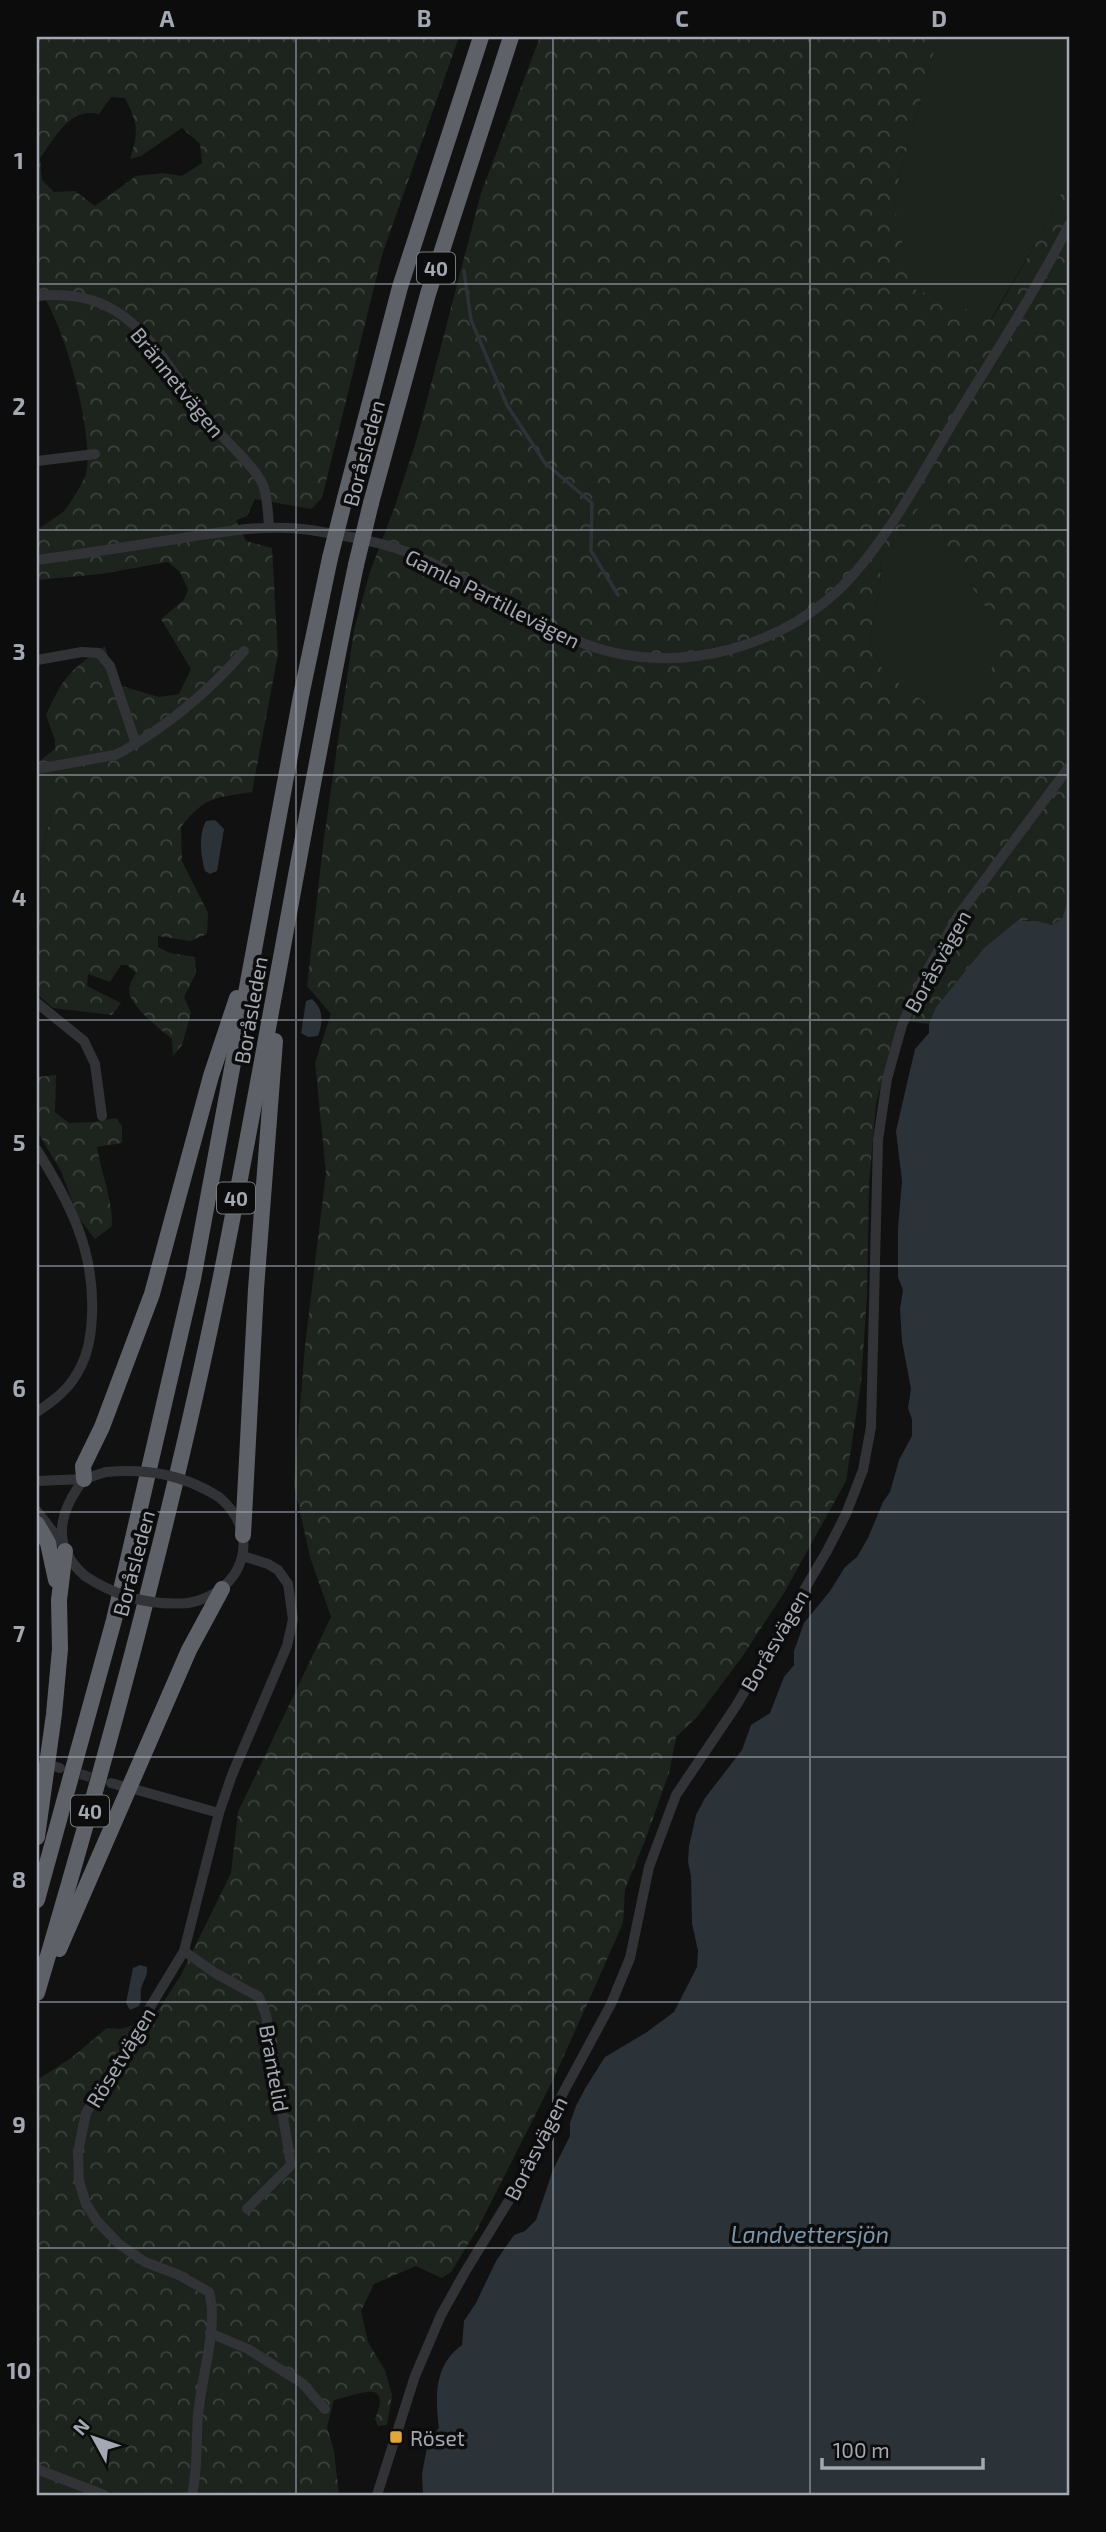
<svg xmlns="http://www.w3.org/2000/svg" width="1106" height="2532" font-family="'Exo 2',sans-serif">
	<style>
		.grass { fill: #1d241e }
		.forest { fill: url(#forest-crowns); fill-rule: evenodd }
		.water { fill: #2b3339 }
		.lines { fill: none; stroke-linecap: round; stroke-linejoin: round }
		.stream { stroke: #2b3339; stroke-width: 3.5 }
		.minor-tunnel { stroke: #2e2f32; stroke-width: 10; stroke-dasharray: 10 5; stroke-linecap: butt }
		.minor { stroke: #323337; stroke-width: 10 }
		.highway { stroke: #5e6167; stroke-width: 16 }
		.minor-bridge { stroke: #323337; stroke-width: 10 }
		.highway-bridge { stroke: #5e6167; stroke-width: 16 }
		.grid { fill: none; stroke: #a3a8b2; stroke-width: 2; stroke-opacity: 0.55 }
		.poi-dot { fill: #e3a737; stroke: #0c0c0d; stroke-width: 2.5 }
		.labels { text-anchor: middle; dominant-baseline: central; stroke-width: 7; stroke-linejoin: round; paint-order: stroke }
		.shield { fill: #0c0c0d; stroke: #767980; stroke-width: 2 }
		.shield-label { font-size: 19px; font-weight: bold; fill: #a3a8b2 }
		.street-label { font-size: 21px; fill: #a3a8b2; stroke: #0c0c0d }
		.poi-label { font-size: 21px; fill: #a3a8b2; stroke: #0c0c0d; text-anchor: start }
		.water-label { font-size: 23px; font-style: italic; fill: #7c96ab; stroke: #0c0c0d }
		.neatline { fill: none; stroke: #a3a8b2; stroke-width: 2.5 }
		.grid-label { font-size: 23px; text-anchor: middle; font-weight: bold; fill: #a3a8b2 }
	</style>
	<defs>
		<pattern id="forest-crowns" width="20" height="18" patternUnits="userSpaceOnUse" patternTransform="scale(1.75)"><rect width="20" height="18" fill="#1d241e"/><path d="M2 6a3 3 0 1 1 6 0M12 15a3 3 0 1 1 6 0" fill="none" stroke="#3b413c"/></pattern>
	</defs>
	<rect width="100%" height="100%" fill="#111112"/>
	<g class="grass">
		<polygon points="938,37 1069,37 1069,177 1042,233 991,319 911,288 893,200"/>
		<polygon points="927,495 934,510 932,545 964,575 995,621 1000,632 1001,642 984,692 975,706 964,716 947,716 908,691 881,667 870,642 875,608 881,587 880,561"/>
		<polygon points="40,779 51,784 51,815 40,861 41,900 37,905 37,780"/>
	</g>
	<g class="forest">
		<path d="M 37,37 L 459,37 L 382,255 L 322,498 L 311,509 L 255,499 L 247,516 L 236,520 L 246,541 L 272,548 L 278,654 L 252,792 C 215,798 205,796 181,827 L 182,861 L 208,913 L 207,934 L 190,941 L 158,936 L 158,947 L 170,953 L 195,957 L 196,973 L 184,997 L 191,1013 L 182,1045 L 173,1056 L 172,1039 C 161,1030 127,1004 129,988 C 130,983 133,978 136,973 L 127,965 L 121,965 L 110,982 L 88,974 L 87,986 L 121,1003 L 112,1015 L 53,1008 L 37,994 L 37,905 L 41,900 L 40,861 L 51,816 L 51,784 L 37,780 L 37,763 L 55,749 L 55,740 L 46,715 C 63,677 71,669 105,646 L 115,684 L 159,697 L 179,694 L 191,669 L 161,619 L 184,600 L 188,590 L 180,572 L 168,562 L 101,574 L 37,580 L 37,530 C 45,524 56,518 64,511 C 69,506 84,481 86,474 C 95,435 63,316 37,288 ZM 111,97 L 125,98 C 138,124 139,131 130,159 L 141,156 L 182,128 L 200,144 L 202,163 L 182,176 L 163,173 L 136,176 L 95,206 L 75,191 L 54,192 L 42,180 L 40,158 C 56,137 69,107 99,114 Z"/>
		<path d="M 540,37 L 938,37 L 893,200 L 912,288 L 992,319 L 1042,233 L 1069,177 L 1069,896 L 1062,919 L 1052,925 L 1027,920 L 984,948 L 936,1007 L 929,1024 L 898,1020 L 876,1104 L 869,1184 L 867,1296 L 861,1383 L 846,1481 L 784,1593 L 742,1657 L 697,1717 L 676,1737 L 669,1773 L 646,1838 L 625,1889 L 623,1923 L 585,2009 L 552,2082 L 478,2228 L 451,2272 L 442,2278 L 416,2266 L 374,2284 L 361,2311 L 368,2342 L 385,2370 L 392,2395 L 387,2425 L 378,2426 L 375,2419 C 393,2376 357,2396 334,2400 L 327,2427 L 334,2451 L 339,2495 L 37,2495 L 37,2080 L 71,2058 L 107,2028 L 120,2029 L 152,2020 L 181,1975 L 231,1873 L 238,1812 L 331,1617 L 310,1557 L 294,1485 L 305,1345 L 326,1173 L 315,1063 L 331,1014 L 307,986 L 324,838 L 354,630 L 370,572 L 395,506 L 417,438 L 481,193 ZM 927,496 L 934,510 L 925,525 L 932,545 L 964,575 L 995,621 L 1000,633 L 1000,642 L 984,692 L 975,706 L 964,715 L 947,715 L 908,691 L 881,667 L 870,642 L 875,608 L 881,587 L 880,561 Z"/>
		<path d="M 56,1075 L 55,1112 L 69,1123 L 94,1122 L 116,1118 L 122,1126 L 122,1143 L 97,1147 C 101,1172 113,1201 112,1226 L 95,1239 L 78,1217 L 61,1171 L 37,1131 L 37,1077 Z"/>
	</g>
	<g class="water">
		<path d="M 215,820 L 224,829 L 217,871 L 210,874 L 205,871 C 201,856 198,836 206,821 Z"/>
		<path d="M 1069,896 L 1069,2495 L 423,2495 L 422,2474 L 428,2442 L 439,2428 C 435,2397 434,2365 462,2345 L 464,2321 L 476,2303 L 496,2261 L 514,2235 L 525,2231 L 536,2220 L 553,2170 L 570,2136 L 570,2123 L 576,2106 L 586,2087 L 605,2057 L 647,2032 L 674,2012 L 697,1967 L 698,1951 L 692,1923 L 691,1876 L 688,1862 L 689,1846 L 696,1815 L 705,1798 L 742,1750 L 751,1725 L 770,1713 L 784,1677 L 794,1665 L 794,1651 L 804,1623 L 830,1591 L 845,1567 L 857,1557 L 868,1538 L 883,1502 L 890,1492 L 899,1460 L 912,1436 L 912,1419 L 908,1408 L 911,1389 L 902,1341 L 900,1309 L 903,1290 L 898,1277 L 898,1228 L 902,1181 L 896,1131 L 915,1049 L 929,1033 L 929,1024 L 936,1007 L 984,948 L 1017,921 L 1037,921 L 1052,925 L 1062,919 Z"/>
		<path d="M 312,999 C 324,1010 323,1022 318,1036 L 308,1037 L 301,1033 L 306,1001 Z"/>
		<path d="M 140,1965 L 147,1967 C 148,1977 143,1980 141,1989 C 140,1995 142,1999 139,2006 L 130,2010 L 126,2003 L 133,1968 Z"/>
	</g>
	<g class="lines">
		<polyline class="stream" points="464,271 471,320 507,405 545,463 592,503 591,551 618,595"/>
		<polyline class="minor-tunnel" points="66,1770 104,1781"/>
		<g class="minor">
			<path d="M 37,296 C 64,293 90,296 114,310 C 155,334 181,388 211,424 C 225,440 255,467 263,485 C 268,499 268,514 269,528"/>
			<polyline points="37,461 95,454"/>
			<path d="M 37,560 C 81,554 126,547 170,540 C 216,533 264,523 311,530 C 346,536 384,542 417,556 C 442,567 467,581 491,594 C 523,612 554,633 588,645 C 677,678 790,647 853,575 C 895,527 925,468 958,414 C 996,352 1036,290 1069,225"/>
			<polyline points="37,660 82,652 99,653 110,666 136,744"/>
			<path d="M 37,769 L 115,755 L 123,751 C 169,725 210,690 244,651"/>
			<polyline points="37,1003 84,1041 95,1064 102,1116"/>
			<path d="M 37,1150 C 70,1203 95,1251 92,1315 C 91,1339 87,1360 73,1380 C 63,1394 50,1403 37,1412"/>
			<polyline points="37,1481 84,1479"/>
			<polyline points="37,1511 63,1545"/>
			<path d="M 85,1576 C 50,1545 59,1512 84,1479 L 106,1472"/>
			<path d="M 188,1603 C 243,1593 264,1535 219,1497"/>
			<polyline points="53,1766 60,1768"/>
			<polyline points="111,1783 122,1786"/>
			<polyline points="134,1789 219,1813"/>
			<polyline points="184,1951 215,1973 259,1997 266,2015 291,2165 247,2209"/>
			<polyline points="210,2333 248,2349 302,2383 325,2409"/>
			<polyline points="37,2469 104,2495"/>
			<path d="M 192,2495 C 198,2468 196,2442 198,2415 C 201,2378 219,2326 209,2292 L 179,2275 L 145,2262 L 119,2244 L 97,2221 L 86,2204 L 79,2181 L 78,2152 L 86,2113 L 184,1951 L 219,1813 L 232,1775 L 287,1646 L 293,1619 L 288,1584 L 278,1570 L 268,1564 L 243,1556"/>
			<polyline points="377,2495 415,2376 441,2315 465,2272 522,2179 563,2093 611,2004 630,1958 649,1867 676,1795 736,1706 827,1551 846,1514 863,1470 871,1427 878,1140 887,1079 902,1025 923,978 958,916 1069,767"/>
		</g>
		<g class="highway">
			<polyline points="345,498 400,287 481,37"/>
			<polyline points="371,503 428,294 511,37"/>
			<polyline points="84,1479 83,1466 102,1427 152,1294 211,1076 237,998"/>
			<polyline points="37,1524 48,1543 56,1580"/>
			<polyline points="243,1535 256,1289 275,1041"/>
			<polyline points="37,1837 54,1714 60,1649 59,1600 65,1551"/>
			<polyline points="37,1900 114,1620 193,1279 301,696 330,558"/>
			<polyline points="59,1949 189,1650 222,1589"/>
			<path d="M 37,1993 C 107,1758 171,1521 220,1281 C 268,1043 306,803 356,565"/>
		</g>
		<g class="minor-bridge">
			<path d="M 106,1472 C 148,1468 184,1475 219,1497"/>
			<path d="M 85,1576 C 117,1597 150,1606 188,1603"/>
		</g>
		<g class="highway-bridge">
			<polyline points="330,558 345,498"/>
			<polyline points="356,565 371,503"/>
		</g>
	</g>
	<path class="grid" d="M 296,37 L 296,2495M 553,37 L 553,2495M 810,37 L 810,2495M 37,284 L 1069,284M 37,530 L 1069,530M 37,775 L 1069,775M 37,1020 L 1069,1020M 37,1266 L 1069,1266M 37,1512 L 1069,1512M 37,1757 L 1069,1757M 37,2002 L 1069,2002M 37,2248 L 1069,2248"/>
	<rect class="poi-dot" x="389" y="2430" width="14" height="14" rx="3.5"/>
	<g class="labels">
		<g class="shield">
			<rect x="417" y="252.5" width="38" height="31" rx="5"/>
			<rect x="217" y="1182.5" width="38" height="31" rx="5"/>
			<rect x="71" y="1795.5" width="38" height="31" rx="5"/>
		</g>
		<g class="shield-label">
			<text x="436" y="268">40</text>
			<text x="236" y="1198">40</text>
			<text x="90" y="1811">40</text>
		</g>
		<g class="street-label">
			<text transform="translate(178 382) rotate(51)">Brännetvägen</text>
			<text transform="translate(363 453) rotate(-75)">Boråsleden</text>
			<text transform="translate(493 598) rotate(27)">Gamla Partillevägen</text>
			<text transform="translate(937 961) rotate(-61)">Boråsvägen</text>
			<text transform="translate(250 1010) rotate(-80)">Boråsleden</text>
			<text transform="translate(133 1563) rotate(-75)">Boråsleden</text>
			<text transform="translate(774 1640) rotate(-60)">Boråsvägen</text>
			<text transform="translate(120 2057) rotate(-59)">Rösetvägen</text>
			<text transform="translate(275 2068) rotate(80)">Brantelid</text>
			<text transform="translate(535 2148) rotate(-63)">Boråsvägen</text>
		</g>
		<g class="poi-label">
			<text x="410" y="2437">Röset</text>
		</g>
		<g class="water-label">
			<text x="810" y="2234">Landvettersjön</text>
		</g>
	</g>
	<rect width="1106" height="2532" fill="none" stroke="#0c0c0d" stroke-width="77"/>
	<g transform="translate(94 2438) rotate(310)" stroke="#0c0c0d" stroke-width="5" paint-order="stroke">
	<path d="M0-5L12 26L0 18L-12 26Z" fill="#a3a8b2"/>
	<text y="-10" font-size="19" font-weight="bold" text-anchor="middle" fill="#a3a8b2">N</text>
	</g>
	<path d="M822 2458v10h161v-10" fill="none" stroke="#a3a8b2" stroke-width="3.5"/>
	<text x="833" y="2458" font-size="21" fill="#a3a8b2" stroke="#0c0c0d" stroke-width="5" paint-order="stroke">100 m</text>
	<rect x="38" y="38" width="1030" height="2456" class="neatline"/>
	<g class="grid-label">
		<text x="167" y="27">A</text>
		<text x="424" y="27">B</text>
		<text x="682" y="27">C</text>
		<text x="939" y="27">D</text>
		<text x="19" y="169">1</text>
		<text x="19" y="415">2</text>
		<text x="19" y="660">3</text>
		<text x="19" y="906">4</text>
		<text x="19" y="1151">5</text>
		<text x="19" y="1397">6</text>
		<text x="19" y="1642">7</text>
		<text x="19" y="1888">8</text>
		<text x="19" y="2133">9</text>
		<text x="19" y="2379">10</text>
	</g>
</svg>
